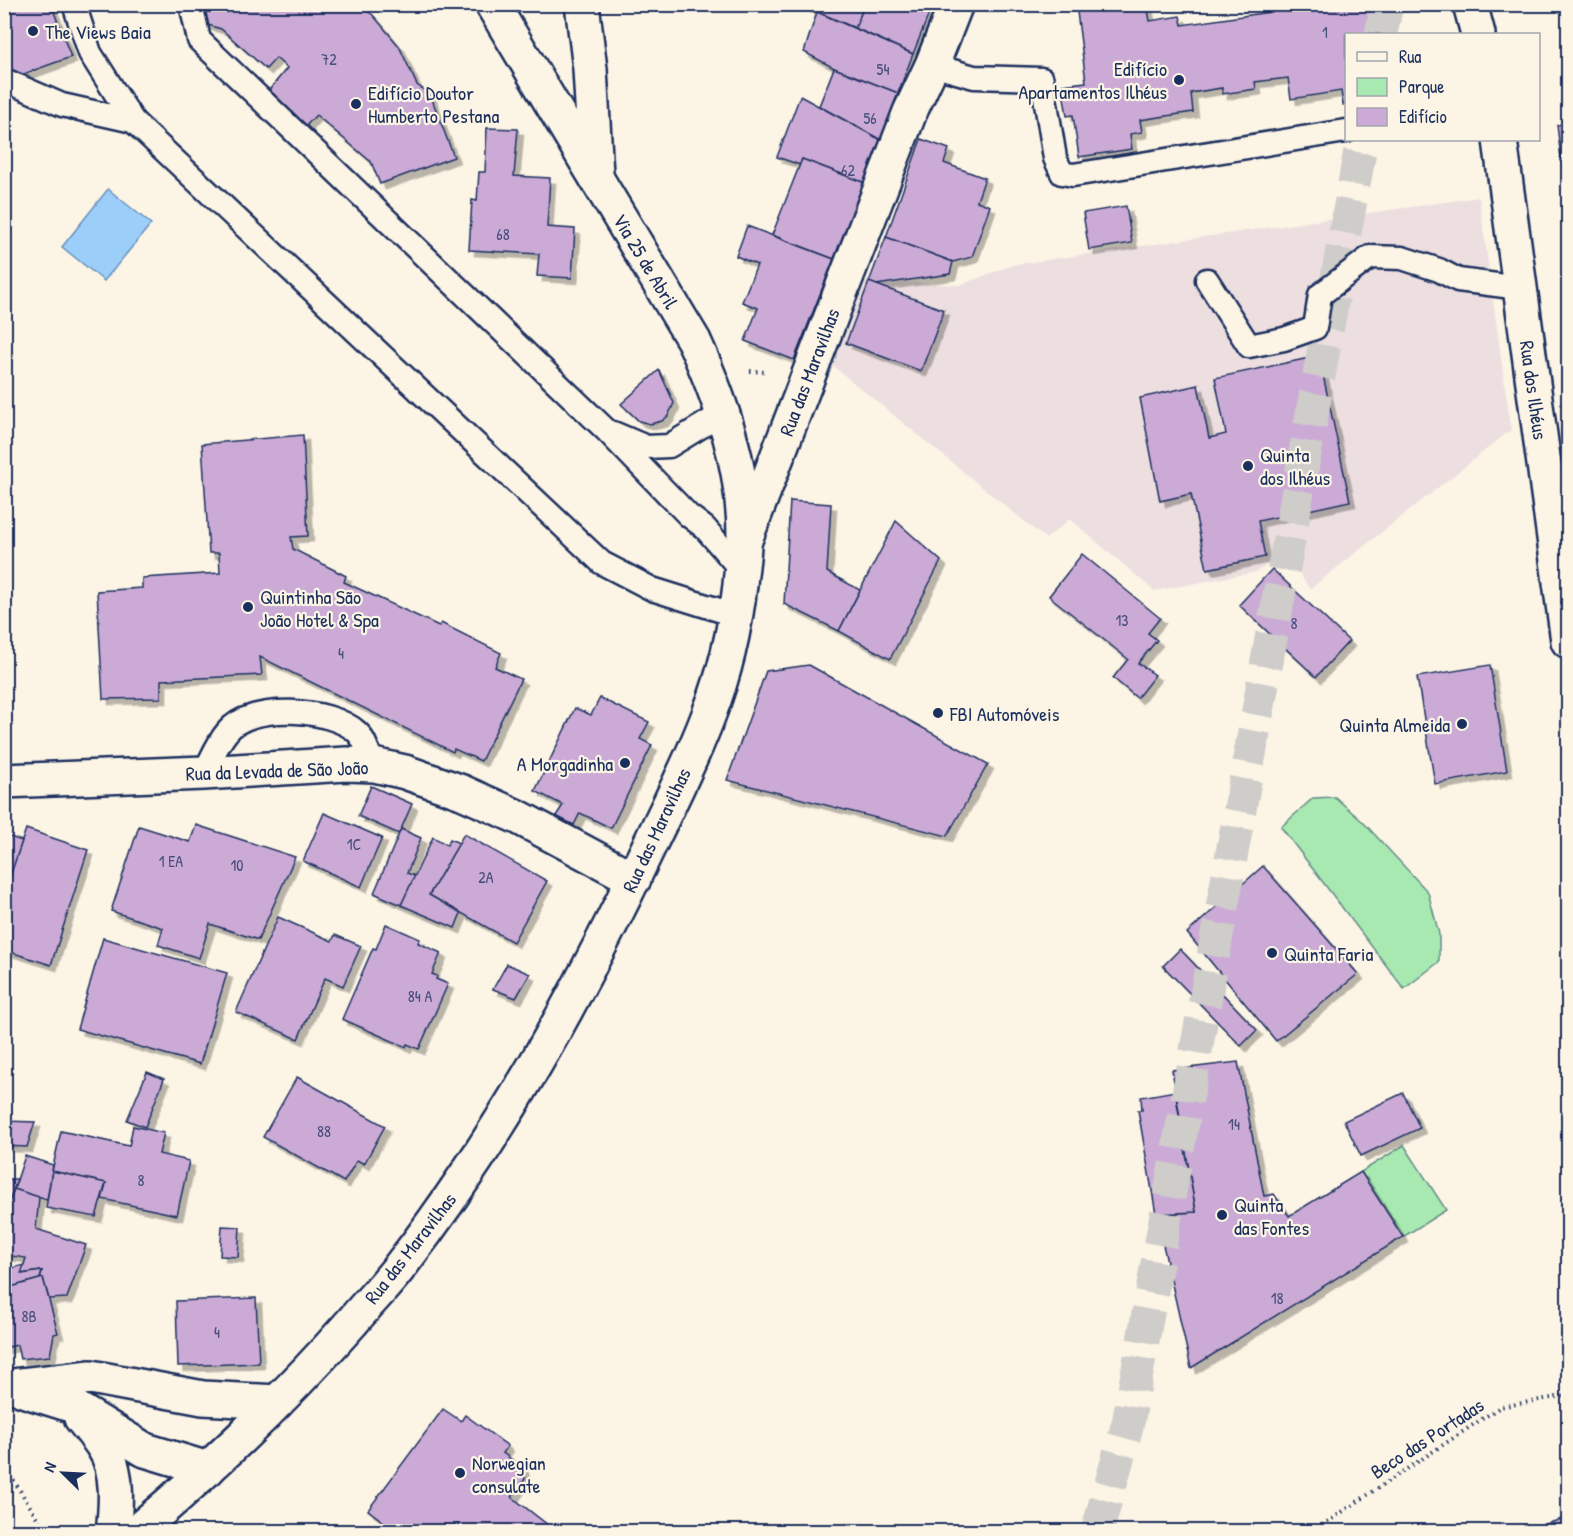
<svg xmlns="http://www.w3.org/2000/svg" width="1573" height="1536" font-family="'Patrick Hand',sans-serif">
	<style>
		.built { fill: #eddfe0 }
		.green { fill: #a8e8b1; stroke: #628c88; stroke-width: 1.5 }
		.water { fill: #9bcff9; stroke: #688fbb; stroke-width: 1.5 }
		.building { fill: #cbabd6; stroke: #1b2f5e; stroke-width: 1.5; filter: url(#shadow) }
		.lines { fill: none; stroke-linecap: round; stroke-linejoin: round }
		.secondary-tunnel { stroke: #cfcdca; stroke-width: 33; stroke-dasharray: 33 16; stroke-linecap: butt }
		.lane-casing { stroke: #1b2f5e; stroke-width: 27 }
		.street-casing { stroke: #1b2f5e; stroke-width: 38 }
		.secondary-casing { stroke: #1b2f5e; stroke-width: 38 }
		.path { stroke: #1b2f5e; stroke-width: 4; stroke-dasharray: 1.5 4.5; stroke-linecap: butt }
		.lane { stroke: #fcf5e5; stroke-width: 22 }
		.street { stroke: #fcf5e5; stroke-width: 33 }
		.secondary { stroke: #fcf5e5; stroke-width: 33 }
		.poi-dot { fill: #1b2f5e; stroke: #fcf5e5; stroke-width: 2 }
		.labels { text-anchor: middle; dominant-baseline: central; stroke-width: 4.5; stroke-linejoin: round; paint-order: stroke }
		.number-label { font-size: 16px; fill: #474e7c }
		.poi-label { font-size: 20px; fill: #1b2f5e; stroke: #fcf5e5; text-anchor: start }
		.street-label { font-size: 20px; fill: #1b2f5e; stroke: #fcf5e5 }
	</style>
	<defs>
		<filter id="shadow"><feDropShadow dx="5.5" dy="5.5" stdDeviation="0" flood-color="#0004"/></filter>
	</defs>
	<rect width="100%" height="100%" fill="#fcf5e5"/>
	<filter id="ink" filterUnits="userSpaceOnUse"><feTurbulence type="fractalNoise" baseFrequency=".0167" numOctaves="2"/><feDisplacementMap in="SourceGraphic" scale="12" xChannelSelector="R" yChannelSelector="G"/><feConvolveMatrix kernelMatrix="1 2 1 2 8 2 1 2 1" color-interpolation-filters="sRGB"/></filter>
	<g filter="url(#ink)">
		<polygon class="built" points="1479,197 1511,430 1310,589 1286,554 1256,572 1154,591 1070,519 1046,539 833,366 866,280 960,285 1012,265"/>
		<g class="green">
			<polygon points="1335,797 1363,822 1428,892 1439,934 1439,962 1404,989 1281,827 1313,798"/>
			<polygon points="1404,1145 1446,1210 1403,1237 1361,1172"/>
		</g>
		<polygon class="water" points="108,189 151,224 104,281 62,247"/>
		<g class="building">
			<polygon points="4,4 51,4 71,57 4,81"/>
			<polygon points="206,4 357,4 373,15 399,46 417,85 430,94 454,157 380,184 371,162 316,115 305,127 266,94 287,68 276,58 266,69 221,29 201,23"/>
			<polygon points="799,4 865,4 855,28"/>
			<polygon points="865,4 906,4 929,14 913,54 855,28"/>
			<polygon points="1076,4 1147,4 1150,21 1180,16 1182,25 1276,11 1275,4 1380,4 1384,34 1346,34 1346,104 1343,105 1341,91 1291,99 1288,78 1255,82 1256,89 1222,94 1222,88 1191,93 1193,112 1140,120 1142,132 1130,134 1132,149 1079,157 1073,115 1067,116 1062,85 1086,82"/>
			<polygon points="817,12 913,54 898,93 834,68 804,52"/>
			<polygon points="834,68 898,93 881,140 819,106"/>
			<polygon points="800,96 881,140 865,183 802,159 800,165 777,157"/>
			<polygon points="1568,123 1568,164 1562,166 1557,125"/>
			<polygon points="487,128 518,129 514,176 550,178 547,227 575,229 572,278 537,276 539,254 469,250 472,200 477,201 479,172 485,172"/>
			<polygon points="921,139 949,149 944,163 985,178 977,201 990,206 972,257 953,262 886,237"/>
			<polygon points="802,159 865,183 834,259 772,235"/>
			<polygon points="1126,206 1132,243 1089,250 1083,213"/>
			<polygon points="747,226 834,259 794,360 745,341 758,308 742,302 757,265 736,256"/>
			<polygon points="886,237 953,262 950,274 876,285 869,282"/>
			<polygon points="869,282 944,310 921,371 846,343"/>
			<polygon points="1319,356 1350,501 1258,521 1265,557 1207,569 1191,494 1160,501 1140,398 1198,385 1209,438 1226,434 1215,378"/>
			<polygon points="659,370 674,403 668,416 662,421 650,424 639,421 621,404"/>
			<polygon points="303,435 308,536 291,537 293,549 346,576 344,582 439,626 441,623 501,653 495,667 521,679 481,761 454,749 453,752 260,657 262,675 161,680 161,698 103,699 97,591 142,588 142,578 220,573 219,553 209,553 202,444"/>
			<polygon points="790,501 831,504 827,572 860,590 839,631 784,604"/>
			<polygon points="896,521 941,561 890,659 839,631"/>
			<polygon points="1082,554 1160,618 1148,633 1157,640 1138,663 1155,675 1137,698 1113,678 1128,659 1049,596"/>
			<polygon points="1272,569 1349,641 1316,677 1239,605"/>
			<polygon points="809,665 988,764 947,836 727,780 766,671"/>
			<polygon points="1490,665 1507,771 1435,784 1417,677"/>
			<polygon points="600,698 649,722 640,739 652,745 611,828 580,813 574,825 556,816 563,805 535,791 575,708 591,715"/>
			<polygon points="371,786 412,804 399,834 358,816"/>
			<polygon points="324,813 382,838 361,887 303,861"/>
			<polygon points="196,825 295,857 258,940 210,924 199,958 158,945 163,928 111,911 139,826 190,842"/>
			<polygon points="26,829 88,850 51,965 4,950 4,893"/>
			<polygon points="401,829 421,838 407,873 415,876 401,905 374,893"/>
			<polygon points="464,834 547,881 513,942 429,895"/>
			<polygon points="4,835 22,841 5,891 4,891"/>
			<polygon points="433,837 447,845 450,839 459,843 429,895 461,913 455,928 401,905"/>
			<polygon points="1263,866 1358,974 1276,1041 1187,933"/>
			<polygon points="278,917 332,941 335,935 361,946 343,986 325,978 298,1039 236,1012"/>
			<polygon points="386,924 420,939 418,943 441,953 432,974 437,976 436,979 448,984 419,1049 407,1044 406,1047 342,1019 373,948 376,949"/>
			<polygon points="103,938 227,973 200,1064 77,1029"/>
			<polygon points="1180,949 1257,1030 1241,1046 1163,966"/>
			<polygon points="507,964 530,974 516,998 493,989"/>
			<polygon points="1238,1062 1264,1196 1274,1194 1289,1216 1361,1172 1403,1237 1191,1368 1156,1214 1196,1212 1172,1070"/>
			<polygon points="147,1072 164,1079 145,1127 127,1120"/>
			<polygon points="297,1077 385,1126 364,1164 357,1160 344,1182 263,1137"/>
			<polygon points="1175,1091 1196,1212 1156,1214 1138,1110 1142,1110 1141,1097"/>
			<polygon points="1403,1093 1420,1128 1361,1156 1344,1121"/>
			<polygon points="4,1121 35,1122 27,1147 4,1146"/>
			<polygon points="133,1126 164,1133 159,1154 189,1161 177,1215 102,1199 106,1183 52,1171 61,1131 129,1146"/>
			<polygon points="25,1156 53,1165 47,1200 14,1189"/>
			<polygon points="52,1171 106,1183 96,1217 46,1208"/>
			<polygon points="4,1179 17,1179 4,1218"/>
			<polygon points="14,1189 39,1197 36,1229 86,1245 67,1298 49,1299 43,1278 40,1279 42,1271 21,1274 26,1258 4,1255 7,1248 4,1248 4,1218"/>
			<polygon points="222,1226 240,1227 238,1257 220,1256"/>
			<polygon points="24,1265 21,1274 42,1271 40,1279 4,1289 4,1270"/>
			<polygon points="43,1278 58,1333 54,1334 50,1356 20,1359 17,1345 4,1348 4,1289"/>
			<polygon points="256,1298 259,1363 178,1366 176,1301"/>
			<polygon points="443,1409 461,1421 465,1415 508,1446 503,1453 523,1468 525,1479 512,1497 557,1532 397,1532 368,1510"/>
			<polygon points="1568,1517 1568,1532 1521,1532"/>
		</g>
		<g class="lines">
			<g class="secondary-tunnel">
				<polyline points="1381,34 1387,4"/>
				<polyline points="1097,1532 1128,1423 1362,140"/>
			</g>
			<g class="lane-casing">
				<g id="lane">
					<polyline points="74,4 90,53 133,121 602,563 652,589 735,615"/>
					<polyline points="191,4 199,40 606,430 688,515 705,528 741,570"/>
					<polyline points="932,65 974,77 1042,79 1055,158 1062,173 1073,175 1346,131"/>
					<polyline points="7,81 62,105 133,121"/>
					<polyline points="1207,280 1249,346 1284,339 1315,328 1320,295 1370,257 1402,258 1439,270 1458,280 1520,288"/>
					<polyline points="613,433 646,447 669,446 723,413"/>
					<path d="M 204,773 C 211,760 217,744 227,732 C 250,702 331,708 357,732 C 365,739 369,756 374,765"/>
				</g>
			</g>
			<g class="street-casing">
				<g id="street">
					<polyline points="1470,4 1478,34"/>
					<polyline points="1500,140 1568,641"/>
					<polyline points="745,540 910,112 932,65 956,4"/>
					<polyline points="4,781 204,773 346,764 374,765 405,772 462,792 520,818 634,879"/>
				</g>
			</g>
			<g class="secondary-casing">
				<g id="secondary">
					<polyline points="582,4 590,69 596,174"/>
					<polyline points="4,1387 91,1377 203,1398 277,1402"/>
					<polyline points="23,1390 71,1405 145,1450 208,1469"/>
					<path d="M 81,1418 C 89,1428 98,1438 104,1448 C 119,1471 116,1506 113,1532"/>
					<path d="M 136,1532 C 213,1467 286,1397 352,1322 C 367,1304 384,1287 398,1269 C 499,1139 578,996 648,848 C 669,804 692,760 709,714 C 725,673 735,629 740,585 C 741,569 745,552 744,536 C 744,467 722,403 694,341 L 492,4"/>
				</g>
			</g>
			<g class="path">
				<polyline points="750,371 767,372"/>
				<polyline points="4,1465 46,1532"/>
				<polyline points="1312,1532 1500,1407 1568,1395"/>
			</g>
			<use href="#lane" class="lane"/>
			<use href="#street" class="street"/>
			<use href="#secondary" class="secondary"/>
		</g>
	</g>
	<g class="poi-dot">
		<circle cx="33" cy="31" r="6"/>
		<circle cx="1179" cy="80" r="6"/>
		<circle cx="356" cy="104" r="6"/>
		<circle cx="1248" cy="466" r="6"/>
		<circle cx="248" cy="607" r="6"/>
		<circle cx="938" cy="713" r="6"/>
		<circle cx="1462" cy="724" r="6"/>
		<circle cx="625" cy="763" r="6"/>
		<circle cx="1272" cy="953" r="6"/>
		<circle cx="1222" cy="1215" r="6"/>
		<circle cx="460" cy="1473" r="6"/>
	</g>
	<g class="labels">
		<g class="number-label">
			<text x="1325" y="32">1</text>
			<text x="329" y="59">72</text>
			<text x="883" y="69">54</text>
			<text x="870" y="118">56</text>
			<text x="848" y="170">62</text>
			<text x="503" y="234">68</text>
			<text x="1122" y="620">13</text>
			<text x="1294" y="623">8</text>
			<text x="341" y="653">4</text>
			<text x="354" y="844">1C</text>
			<text x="171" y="861">1 EA</text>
			<text x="237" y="865">10</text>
			<text x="486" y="877">2A</text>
			<text x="420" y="996">84 A</text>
			<text x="1234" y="1124">14</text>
			<text x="324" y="1131">88</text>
			<text x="141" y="1180">8</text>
			<text x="1277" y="1298">18</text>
			<text x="29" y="1316">8B</text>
			<text x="217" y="1332">4</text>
		</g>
		<g class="poi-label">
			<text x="45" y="31">The Views Baia</text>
			<text x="1167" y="68" text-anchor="end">Edifício<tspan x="1167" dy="23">Apartamentos Ilhéus</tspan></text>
			<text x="368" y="92">Edifício Doutor<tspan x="368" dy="23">Humberto Pestana</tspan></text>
			<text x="1260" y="454">Quinta<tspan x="1260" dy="23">dos Ilhéus</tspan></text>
			<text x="260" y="596">Quintinha São<tspan x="260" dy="23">João Hotel &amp; Spa</tspan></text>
			<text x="950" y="713">FBI Automóveis</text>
			<text x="1450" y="724" text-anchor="end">Quinta Almeida</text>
			<text x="613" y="763" text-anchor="end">A Morgadinha</text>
			<text x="1284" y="953">Quinta Faria</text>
			<text x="1234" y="1204">Quinta<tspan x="1234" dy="23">das Fontes</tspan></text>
			<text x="472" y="1462">Norwegian<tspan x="472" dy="23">consulate</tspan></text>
		</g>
		<g class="street-label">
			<text transform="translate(646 261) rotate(59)">Via 25 de Abril</text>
			<text transform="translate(809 372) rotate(-69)">Rua das Maravilhas</text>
			<text transform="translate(1534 390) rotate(82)">Rua dos Ilhéus</text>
			<text transform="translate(277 770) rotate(-2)">Rua da Levada de São João</text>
			<text transform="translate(656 830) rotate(-65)">Rua das Maravilhas</text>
			<text transform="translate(410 1248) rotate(-52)">Rua das Maravilhas</text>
			<text transform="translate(1427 1438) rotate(-33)">Beco das Portadas</text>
		</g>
	</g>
	<rect width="1573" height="1536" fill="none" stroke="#fcf5e5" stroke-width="24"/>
	<rect x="12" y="12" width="1549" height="1512" fill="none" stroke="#1b2f5e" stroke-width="2" filter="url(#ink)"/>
	<rect x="1345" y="33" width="195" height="108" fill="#fcf5e5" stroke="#a2a6af" stroke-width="1.5"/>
	<rect x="1357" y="52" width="30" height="9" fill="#fcf5e5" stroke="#a2a6af" stroke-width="1.5"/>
	<text x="1399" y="63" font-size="18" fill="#1b2f5e">Rua</text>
	<rect x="1357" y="78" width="30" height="18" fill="#a8e8b1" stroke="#a2a6af" stroke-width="1.5"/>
	<text x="1399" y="93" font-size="18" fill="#1b2f5e">Parque</text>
	<rect x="1357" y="108" width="30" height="18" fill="#cbabd6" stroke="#a2a6af" stroke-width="1.5"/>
	<text x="1399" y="123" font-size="18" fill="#1b2f5e">Edifício</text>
	<g transform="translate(63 1473) rotate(294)" stroke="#fcf5e5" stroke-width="4.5" paint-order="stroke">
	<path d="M0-4.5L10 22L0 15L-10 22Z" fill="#1b2f5e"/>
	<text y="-9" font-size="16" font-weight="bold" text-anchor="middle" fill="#1b2f5e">N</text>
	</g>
</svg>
